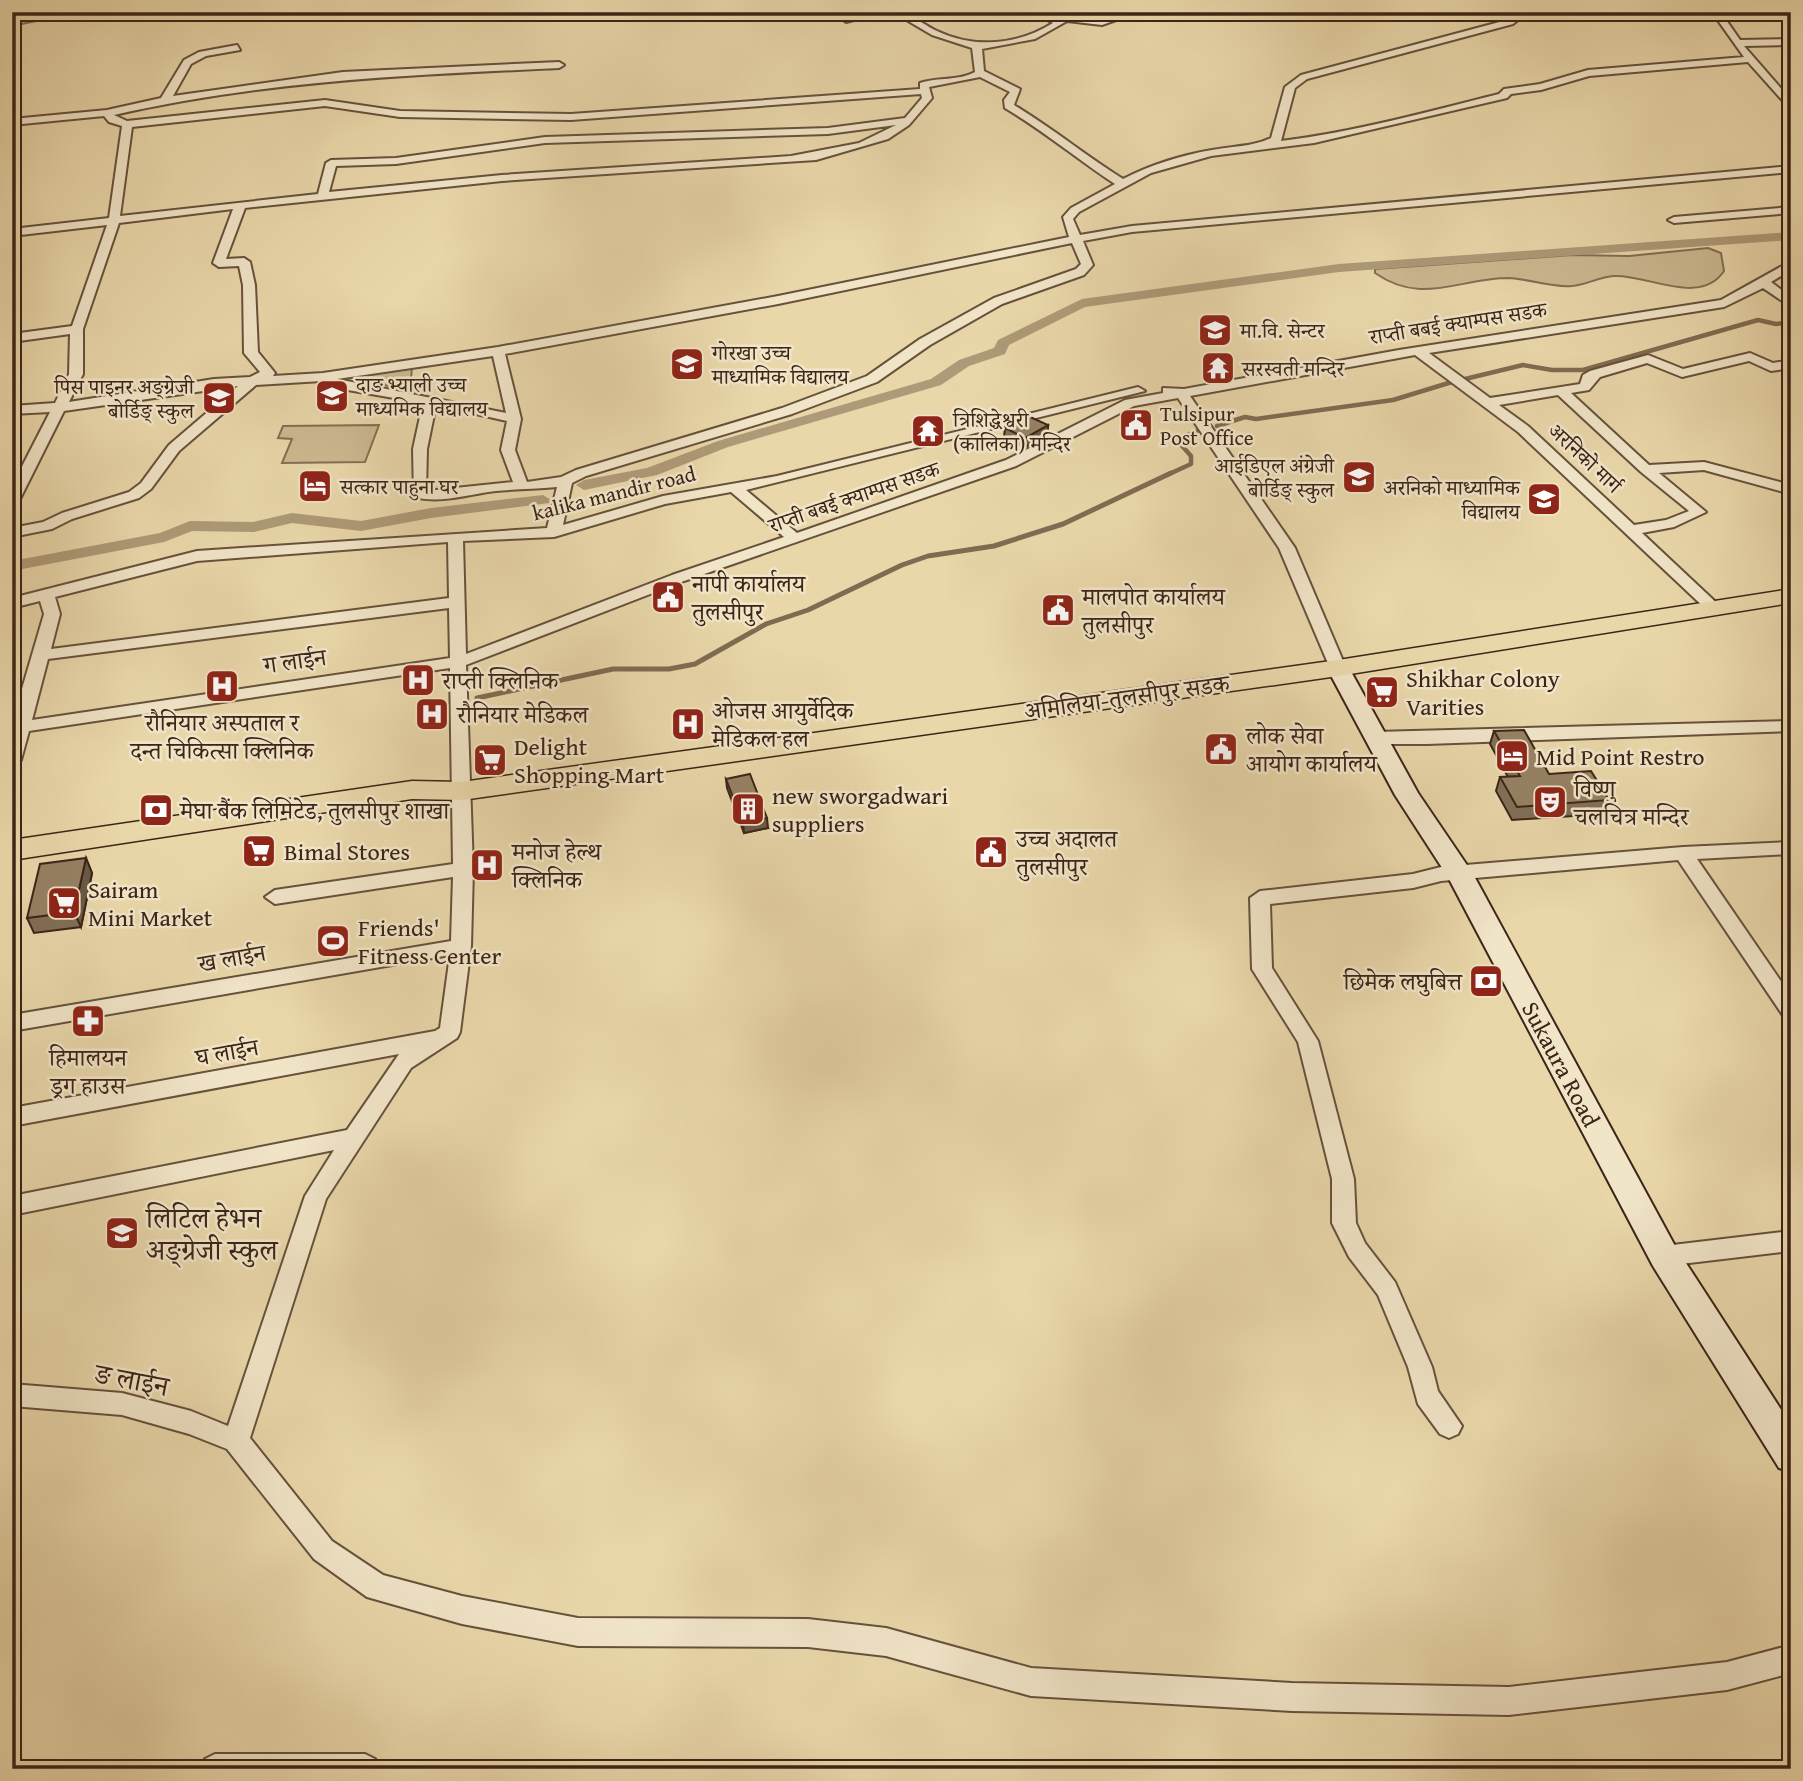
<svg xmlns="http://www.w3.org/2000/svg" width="1803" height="1781" font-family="'Gentium Book Plus','Noto Serif Devanagari',serif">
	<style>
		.green { fill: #ccb991; stroke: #846e54; stroke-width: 2 }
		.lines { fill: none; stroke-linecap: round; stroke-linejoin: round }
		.stream-far1 { stroke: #806b52; stroke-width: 4.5 }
		.stream { stroke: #806b52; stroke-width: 5 }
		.canal { fill: #ae9a78; fill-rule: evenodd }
		.street-casing { stroke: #67513c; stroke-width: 4 }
		.secondary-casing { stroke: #3c2418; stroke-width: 4 }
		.primary-casing { stroke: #3c2418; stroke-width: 3 }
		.street { fill: #f1e5c8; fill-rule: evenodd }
		.secondary { fill: #f1e5c8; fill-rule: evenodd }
		.primary { fill: #e9d7aa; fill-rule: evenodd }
		.wall { fill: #816f56; stroke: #3c2418; stroke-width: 2 }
		.shaded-wall { fill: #695a46; stroke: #3c2418; stroke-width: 2 }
		.building { fill: #968164; stroke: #3c2418; stroke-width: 2 }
		.labels { text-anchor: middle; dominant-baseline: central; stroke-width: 5; stroke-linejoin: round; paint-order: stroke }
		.far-street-label { font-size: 21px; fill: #3c2418; stroke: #f1e5c8 }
		.far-poi-label { font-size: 21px; fill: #3c2418; stroke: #f1e5c8; text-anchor: start }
		.poi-label { font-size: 24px; fill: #3c2418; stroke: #f1e5c8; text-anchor: start }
		.street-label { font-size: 24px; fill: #3c2418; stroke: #f1e5c8 }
		.near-poi-label { font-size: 28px; fill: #3c2418; stroke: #f1e5c8; text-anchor: start }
		.near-street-label { font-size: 28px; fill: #3c2418; stroke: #f1e5c8 }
	</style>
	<rect width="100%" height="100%" fill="#e9d7aa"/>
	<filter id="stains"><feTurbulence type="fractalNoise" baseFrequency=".00286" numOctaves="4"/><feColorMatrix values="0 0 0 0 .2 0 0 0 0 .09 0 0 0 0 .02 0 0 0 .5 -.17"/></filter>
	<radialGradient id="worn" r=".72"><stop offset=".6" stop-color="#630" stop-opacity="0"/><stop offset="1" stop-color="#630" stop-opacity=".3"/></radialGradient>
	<g class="green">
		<polygon points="18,12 80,12 12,26 12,13"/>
		<path d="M 1708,248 L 1721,253 L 1724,271 C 1700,307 1647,274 1614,276 C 1599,277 1586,285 1572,286 C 1551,288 1530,279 1509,278 C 1459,278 1422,306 1375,273 L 1375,269 L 1572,255 L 1629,256 Z"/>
		<polygon points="412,367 410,391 346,376"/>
		<polygon points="379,425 365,462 282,463 292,439 278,438 283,426"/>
	</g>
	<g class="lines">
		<g class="stream-far1">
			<polyline points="1465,379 1523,365 1552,370 1583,370 1758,320 1776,324 1791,322"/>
			<polyline points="1217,426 1245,417 1256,419 1393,400 1452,382"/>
			<polyline points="1167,475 1191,464 1191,456 1176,439 1200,430"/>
		</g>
		<polyline class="stream" points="477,698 613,669 669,669 695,664 766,624 808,610 902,565 928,556 994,546 1063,524 1171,473"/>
		<g class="canal">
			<polygon points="1791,232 1791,240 1339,272 1085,307 1009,345 1005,354 969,366 941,385 728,447 657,475 584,490 576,485 584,480 647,468 718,441 931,379 959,360 994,348 998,340 1082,299 1339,264"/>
			<polygon points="543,495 551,500 549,503 431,518 361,531 292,523 254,532 192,531 164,542 12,571 12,561 160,533 190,521 253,522 292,513 361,521 431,508"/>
		</g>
		<g class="street-casing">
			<g id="street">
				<polygon points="833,12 844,12 854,20 846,22"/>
				<path d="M 893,12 C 910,12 922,24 937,31 C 975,49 1018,45 1053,23 L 1034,12 L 1046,12 L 1059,19 C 1072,10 1092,22 1108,17 L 1106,12 L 1115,12 L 1116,20 L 1102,25 L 1067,21 L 1035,39 L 982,49 L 984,71 L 1020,89 L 1014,105 C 1052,128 1085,155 1123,179 C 1150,165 1182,155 1212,150 C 1232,146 1252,147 1271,138 L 1285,87 L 1301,75 L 1507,20 L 1509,18 L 1505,12 L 1514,12 L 1519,19 L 1513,24 L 1307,79 L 1295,88 L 1281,141 C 1354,132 1427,112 1499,94 L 1504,89 L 1540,84 L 1588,70 L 1744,57 L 1712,12 L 1791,12 L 1791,18 L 1724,17 L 1740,40 L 1791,39 L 1791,45 L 1744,46 L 1791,100 L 1791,110 L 1748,62 L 1589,76 L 1541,90 L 1511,94 L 1507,98 L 1314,143 L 1211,156 L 1151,173 L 1079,212 L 1073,219 L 1080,235 L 1132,226 L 1791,166 L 1791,172 L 1132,232 L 1083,241 L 1093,265 L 1084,275 L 1002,304 L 930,345 L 877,382 L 792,414 L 586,476 L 572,483 L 563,525 L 663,496 L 777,476 L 1138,387 L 1145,391 L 746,490 L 797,533 L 1006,460 L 1125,400 L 1163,393 L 1163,388 L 1184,389 L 1399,350 L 1721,300 L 1791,261 L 1791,270 L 1771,282 L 1791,297 L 1791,307 L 1763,288 L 1724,307 L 1429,353 L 1490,398 L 1580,384 L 1583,375 L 1590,371 L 1648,355 L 1683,369 L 1750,353 L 1773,363 L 1791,360 L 1791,368 L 1771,371 L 1749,361 L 1682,377 L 1647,363 L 1600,377 L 1589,390 L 1571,393 L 1649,465 L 1704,462 L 1791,485 L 1791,494 L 1704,470 L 1659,473 L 1706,512 L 1674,527 L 1642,533 L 1722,608 L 1720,611 L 1708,611 L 1518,432 L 1415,355 L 1190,396 L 1295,548 L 1346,668 L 1344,672 L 1338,673 L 1330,668 L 1279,548 L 1178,398 L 1134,406 L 1016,466 L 684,581 L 466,665 L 473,869 L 471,946 L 460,1032 L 457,1038 L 411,1068 L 326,1199 L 250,1438 L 332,1541 L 383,1575 L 462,1596 L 578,1618 L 808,1619 L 886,1628 L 1031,1668 L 1292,1683 L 1509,1687 L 1727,1662 L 1791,1645 L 1791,1673 L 1727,1690 L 1509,1715 L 1292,1711 L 1031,1696 L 886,1656 L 808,1647 L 578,1646 L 462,1624 L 367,1597 L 314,1559 L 227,1449 L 189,1434 L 122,1415 L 12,1406 L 12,1384 L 122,1393 L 191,1411 L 228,1426 L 305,1196 L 334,1150 L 12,1215 L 12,1196 L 347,1130 L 399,1054 L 12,1126 L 12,1108 L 435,1031 L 440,1028 L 450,955 L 12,1031 L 12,1015 L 451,941 L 453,877 L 275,904 L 265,897 L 275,890 L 453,864 L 450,668 L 29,731 L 21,760 L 12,766 L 12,723 L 44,614 L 40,601 L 12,608 L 12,598 L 197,551 L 547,528 L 557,487 C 536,489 516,489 496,491 C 469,494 441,504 414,497 L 413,449 L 423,403 L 336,388 L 322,381 L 256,385 L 179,451 L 151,489 L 139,498 L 72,519 L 52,529 L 12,537 L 12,528 L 43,522 L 62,513 L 129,492 L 141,483 L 169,445 L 238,386 L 64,411 L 19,501 L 12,505 L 12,486 L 50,412 L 12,414 L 12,406 L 55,403 L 69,374 L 70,334 L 12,342 L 12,334 L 72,326 L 107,225 L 12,236 L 12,229 L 109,218 L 122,126 L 109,122 L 104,116 L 12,125 L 12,119 L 107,110 L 161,98 L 184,60 L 199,52 L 237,45 L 240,50 L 206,56 L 191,64 L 173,96 L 343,72 L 559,62 L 564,65 L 559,68 C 408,75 262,81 114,115 L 127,121 L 325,100 L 400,111 L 571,114 L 920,89 L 920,83 C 938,77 959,81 975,72 L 972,48 L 932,35 ZM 980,77 L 1010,92 L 1004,100 L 1005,108 C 1044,131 1077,159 1115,184 L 1071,208 L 1063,217 L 1069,237 L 778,296 L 498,347 L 323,373 L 273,376 L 275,373 L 258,352 L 255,285 L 250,262 L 244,258 L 226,259 L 245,208 L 502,181 L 816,160 L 888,139 L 909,125 L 932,98 L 929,87 ZM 921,94 L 922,98 L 905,118 L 828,128 L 545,137 L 396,158 L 331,160 L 326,163 L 318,194 L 120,216 L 132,127 L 325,106 L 400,117 L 571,120 ZM 896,125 L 859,143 L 791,156 L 502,175 L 329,192 L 336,166 L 396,164 L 545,143 L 828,134 ZM 233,209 L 213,263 L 219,267 L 239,266 L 243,285 L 244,353 L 260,372 L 250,377 L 214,379 L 69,402 L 83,374 L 83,329 L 119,223 ZM 1072,243 L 1081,264 L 1076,269 L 994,298 L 920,339 L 867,376 L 782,408 L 576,470 L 561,477 L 527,482 L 515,450 L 521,419 L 505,354 L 778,304 ZM 493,356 L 506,413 L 337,379 ZM 1558,395 L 1641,472 L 1689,511 L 1666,520 L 1634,525 L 1528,426 L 1499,405 ZM 436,405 L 507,421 L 501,450 L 513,482 L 426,491 L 427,449 ZM 731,492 L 784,537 L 672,575 L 466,654 L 463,541 L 554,537 L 665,504 ZM 448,542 L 449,598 L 51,649 L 60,614 L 55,597 L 197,561 ZM 449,608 L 450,658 L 32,720 L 48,659 Z"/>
				<polygon points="1791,207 1791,213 1674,223 1668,220 1674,217"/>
				<polygon points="1791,721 1791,731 1427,744 1375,744 1366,738 1375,732"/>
				<polygon points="1791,842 1791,854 1697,859 1791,996 1791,1020 1784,1017 1678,860 1441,881 1413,888 1270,904 1272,968 1318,1041 1354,1179 1356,1223 1365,1243 1395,1282 1432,1367 1438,1391 1462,1426 1458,1434 1449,1438 1440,1434 1418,1404 1408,1367 1378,1295 1349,1257 1332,1223 1332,1179 1298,1042 1252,969 1250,898 1260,891 1413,874 1441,867 1683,847"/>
				<polygon points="1791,1231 1791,1251 1664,1266 1656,1263 1652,1256 1656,1249 1664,1246"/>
				<polygon points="215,1754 365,1754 375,1759 380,1769 200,1769 205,1759"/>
			</g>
		</g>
		<g class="secondary-casing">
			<polygon id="secondary" points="1338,661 1349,668 1418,793 1473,874 1675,1246 1791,1425 1791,1472 1779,1468 1653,1266 1448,877 1395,795 1327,668"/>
		</g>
		<g class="primary-casing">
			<polygon id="primary" points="1791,589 1791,603 1338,676 462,800 412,799 12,860 12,840 412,781 462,782 1338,660"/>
		</g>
		<use href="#street" class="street"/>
		<use href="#secondary" class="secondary"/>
		<use href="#primary" class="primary"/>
	</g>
	<g class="wall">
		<polygon points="1048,425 1048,434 1025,447 1004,437 1005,428"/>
		<polygon points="1494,731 1549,774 1609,800 1604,814 1512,820 1496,791 1500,777 1508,777 1490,744"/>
		<polygon points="726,779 768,828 744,833 727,788"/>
		<polygon points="86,858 92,873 81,927 34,933 27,918"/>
	</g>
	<g class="shaded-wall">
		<polygon points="1048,425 1048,434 1025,447 1025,438"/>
		<polygon points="767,818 768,828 744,833 743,823"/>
		<polygon points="86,858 92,873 81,927 74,912"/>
	</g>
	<g class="building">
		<polygon points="1028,416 1048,425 1025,438 1005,428"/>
		<polygon points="1524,730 1549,774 1591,771 1609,800 1517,807 1500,777 1520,776 1494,731"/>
		<polygon points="750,774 767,818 743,823 726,779"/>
		<polygon points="86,858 74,912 27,918 40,864"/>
	</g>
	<defs>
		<g id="school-square" transform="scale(1.75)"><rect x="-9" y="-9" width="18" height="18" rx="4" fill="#8f2418" stroke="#f1e5c8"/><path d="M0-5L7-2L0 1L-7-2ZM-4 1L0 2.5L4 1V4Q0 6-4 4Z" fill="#fff"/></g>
		<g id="temple-square" transform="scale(1.75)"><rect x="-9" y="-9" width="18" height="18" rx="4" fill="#8f2418" stroke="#f1e5c8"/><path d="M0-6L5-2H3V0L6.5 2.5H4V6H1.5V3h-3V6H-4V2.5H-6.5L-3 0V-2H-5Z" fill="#fff"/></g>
		<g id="civic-square" transform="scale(1.75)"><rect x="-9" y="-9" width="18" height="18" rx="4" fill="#8f2418" stroke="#f1e5c8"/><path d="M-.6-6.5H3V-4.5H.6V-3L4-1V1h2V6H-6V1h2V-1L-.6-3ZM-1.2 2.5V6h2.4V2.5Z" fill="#fff"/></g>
		<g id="hotel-square" transform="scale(1.75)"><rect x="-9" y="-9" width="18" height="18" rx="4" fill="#8f2418" stroke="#f1e5c8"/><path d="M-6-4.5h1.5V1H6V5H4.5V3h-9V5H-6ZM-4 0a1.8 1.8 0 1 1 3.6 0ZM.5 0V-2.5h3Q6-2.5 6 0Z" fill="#fff"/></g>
		<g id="hospital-square" transform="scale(1.75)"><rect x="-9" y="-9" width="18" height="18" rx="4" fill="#8f2418" stroke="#f1e5c8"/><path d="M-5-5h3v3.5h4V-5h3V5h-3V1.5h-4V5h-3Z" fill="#fff"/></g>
		<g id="supermarket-square" transform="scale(1.75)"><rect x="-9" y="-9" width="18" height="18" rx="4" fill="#8f2418" stroke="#f1e5c8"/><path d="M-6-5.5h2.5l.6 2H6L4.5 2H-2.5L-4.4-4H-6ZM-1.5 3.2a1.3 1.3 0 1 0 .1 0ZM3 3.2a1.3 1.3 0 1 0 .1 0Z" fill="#fff"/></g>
		<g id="theatre-square" transform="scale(1.75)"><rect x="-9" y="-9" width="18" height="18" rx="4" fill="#8f2418" stroke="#f1e5c8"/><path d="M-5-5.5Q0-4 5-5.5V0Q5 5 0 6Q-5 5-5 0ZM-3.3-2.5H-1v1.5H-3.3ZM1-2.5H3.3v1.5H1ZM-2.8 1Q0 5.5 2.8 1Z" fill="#fff"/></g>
		<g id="building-square" transform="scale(1.75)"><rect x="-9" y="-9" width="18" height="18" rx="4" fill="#8f2418" stroke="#f1e5c8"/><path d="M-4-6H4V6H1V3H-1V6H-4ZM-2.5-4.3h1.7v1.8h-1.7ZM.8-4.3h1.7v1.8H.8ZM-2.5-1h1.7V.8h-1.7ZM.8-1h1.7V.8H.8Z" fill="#fff"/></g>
		<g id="bank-square" transform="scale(1.75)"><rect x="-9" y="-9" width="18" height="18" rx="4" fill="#8f2418" stroke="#f1e5c8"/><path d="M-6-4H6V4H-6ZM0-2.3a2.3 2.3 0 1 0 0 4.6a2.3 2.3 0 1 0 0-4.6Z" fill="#fff"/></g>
		<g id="stadium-square" transform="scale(1.75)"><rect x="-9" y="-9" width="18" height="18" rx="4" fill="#8f2418" stroke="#f1e5c8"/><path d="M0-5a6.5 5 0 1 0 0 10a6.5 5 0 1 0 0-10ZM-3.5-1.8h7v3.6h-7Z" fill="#fff"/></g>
		<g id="pharmacy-square" transform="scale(1.75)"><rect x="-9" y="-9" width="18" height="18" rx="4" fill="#8f2418" stroke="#f1e5c8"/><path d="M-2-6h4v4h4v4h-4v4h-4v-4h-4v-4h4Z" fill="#fff"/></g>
	</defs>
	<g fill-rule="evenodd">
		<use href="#school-square" x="1215" y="330"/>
		<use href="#school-square" x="687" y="364"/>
		<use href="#temple-square" x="1218" y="368"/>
		<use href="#school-square" x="332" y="396"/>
		<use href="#school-square" x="219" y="398"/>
		<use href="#civic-square" x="1136" y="425"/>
		<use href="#temple-square" x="928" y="431"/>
		<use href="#school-square" x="1359" y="477"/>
		<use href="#hotel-square" x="315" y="486"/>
		<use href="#school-square" x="1544" y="499"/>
		<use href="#civic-square" x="668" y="597"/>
		<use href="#civic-square" x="1058" y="610"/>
		<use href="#hospital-square" x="418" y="680"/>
		<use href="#hospital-square" x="222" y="686"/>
		<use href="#supermarket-square" x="1382" y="692"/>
		<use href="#hospital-square" x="432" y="714"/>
		<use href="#hospital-square" x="688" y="724"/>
		<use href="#civic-square" x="1221" y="749"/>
		<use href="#hotel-square" x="1512" y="756"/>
		<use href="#supermarket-square" x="490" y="760"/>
		<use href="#theatre-square" x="1550" y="802"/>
		<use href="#building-square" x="748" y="809"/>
		<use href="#bank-square" x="156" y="810"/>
		<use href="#supermarket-square" x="259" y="851"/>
		<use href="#civic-square" x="991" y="852"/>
		<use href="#hospital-square" x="487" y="865"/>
		<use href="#supermarket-square" x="64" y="903"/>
		<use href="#stadium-square" x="333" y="941"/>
		<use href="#bank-square" x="1486" y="981"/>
		<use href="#pharmacy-square" x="88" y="1021"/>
		<use href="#school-square" x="122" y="1233"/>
	</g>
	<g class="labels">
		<g class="far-street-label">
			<text transform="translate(1458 323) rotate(-9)">राप्ती बबई क्याम्पस सडक</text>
			<text transform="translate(1585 458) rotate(43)">अरनिको मार्ग</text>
			<text transform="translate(614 493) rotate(-14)">kalika mandir road</text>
			<text transform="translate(854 497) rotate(-19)">राप्ती बबई क्याम्पस सडक</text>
		</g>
		<g class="far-poi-label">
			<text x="1240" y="330">मा.वि. सेन्टर</text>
			<text x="712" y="352">गोरखा उच्च<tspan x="712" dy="24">माध्यामिक विद्यालय</tspan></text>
			<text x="1242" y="368">सरस्वती मन्दिर</text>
			<text x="356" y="384">दाङ भ्याली उच्च<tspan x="356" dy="24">माध्यमिक विद्यालय</tspan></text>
			<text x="194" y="386" text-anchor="end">पिस पाइनर अङ्‍ग्रेजी<tspan x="194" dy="24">बोर्डिङ् स्कुल</tspan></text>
			<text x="1160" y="413">Tulsipur<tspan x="1160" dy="24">Post Office</tspan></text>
			<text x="953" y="419">त्रिशिद्धेश्वरी<tspan x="953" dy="24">(कालिका) मन्दिर</tspan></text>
			<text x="1334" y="465" text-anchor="end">आईडिएल अंग्रेजी<tspan x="1334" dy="24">बोर्डिङ् स्कुल</tspan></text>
			<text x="340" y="486">सत्कार पाहुना घर</text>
			<text x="1520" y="487" text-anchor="end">अरनिको माध्यामिक<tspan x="1520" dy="24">विद्यालय</tspan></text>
		</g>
		<g class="poi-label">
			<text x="692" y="583">नापी कार्यालय<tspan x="692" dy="28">तुलसीपुर</tspan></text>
			<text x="1082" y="596">मालपोत कार्यालय<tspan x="1082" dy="28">तुलसीपुर</tspan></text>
			<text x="1406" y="678">Shikhar Colony<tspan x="1406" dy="28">Varities</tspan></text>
			<text x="442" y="680">राप्ती क्लिनिक</text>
			<text x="712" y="710">ओजस आयुर्वेदिक<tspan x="712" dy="28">मेडिकल हल</tspan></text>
			<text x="457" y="714">रौनियार मेडिकल</text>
			<text x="222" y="722" text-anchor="middle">रौनियार अस्पताल र<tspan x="222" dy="28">दन्त चिकित्सा क्लिनिक</tspan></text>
			<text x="1246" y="735">लोक सेवा<tspan x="1246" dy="28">आयोग कार्यालय</tspan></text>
			<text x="514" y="746">Delight<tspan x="514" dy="28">Shopping Mart</tspan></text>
			<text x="1536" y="756">Mid Point Restro</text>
			<text x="1574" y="788">विष्णु<tspan x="1574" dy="28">चलचित्र मन्दिर</tspan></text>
			<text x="772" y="795">new sworgadwari<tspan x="772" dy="28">suppliers</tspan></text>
			<text x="180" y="810">मेघा बैंक लिमिटेड, तुलसीपुर शाखा</text>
			<text x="1016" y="838">उच्च अदालत<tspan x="1016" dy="28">तुलसीपुर</tspan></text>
			<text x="284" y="851">Bimal Stores</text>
			<text x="512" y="851">मनोज हेल्थ<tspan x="512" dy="28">क्लिनिक</tspan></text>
			<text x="88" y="889">Sairam<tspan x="88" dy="28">Mini Market</tspan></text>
			<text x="358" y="927">Friends'<tspan x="358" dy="28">Fitness Center</tspan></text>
			<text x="1462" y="981" text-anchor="end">छिमेक लघुबित्त</text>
			<text x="88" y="1057" text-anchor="middle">हिमालयन<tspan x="88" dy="28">ड्रग हाउस</tspan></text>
		</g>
		<g class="street-label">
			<text transform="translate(295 661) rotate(-8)">ग लाईन</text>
			<text transform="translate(1127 697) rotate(-8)">अमिलिया-तुलसीपुर सडक</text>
			<text transform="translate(232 958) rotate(-10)">ख लाईन</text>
			<text transform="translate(227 1052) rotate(-10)">घ लाईन</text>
			<text transform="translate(1561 1064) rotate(62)">Sukaura Road</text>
		</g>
		<g class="near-poi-label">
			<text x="146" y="1217">लिटिल हेभन<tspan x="146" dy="32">अङ्‍ग्रेजी स्कुल</tspan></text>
		</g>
		<g class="near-street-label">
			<text transform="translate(132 1379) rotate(11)">ङ लाईन</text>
		</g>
	</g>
	<rect width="1803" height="1781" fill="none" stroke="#e9d7aa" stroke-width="42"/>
	<rect x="14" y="14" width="1775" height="1753" fill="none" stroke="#3c2418" stroke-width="3.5"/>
	<rect x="21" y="21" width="1761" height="1739" fill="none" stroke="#3c2418" stroke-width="2"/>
	<rect width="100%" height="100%" filter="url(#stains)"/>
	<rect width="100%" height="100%" fill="url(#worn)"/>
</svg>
